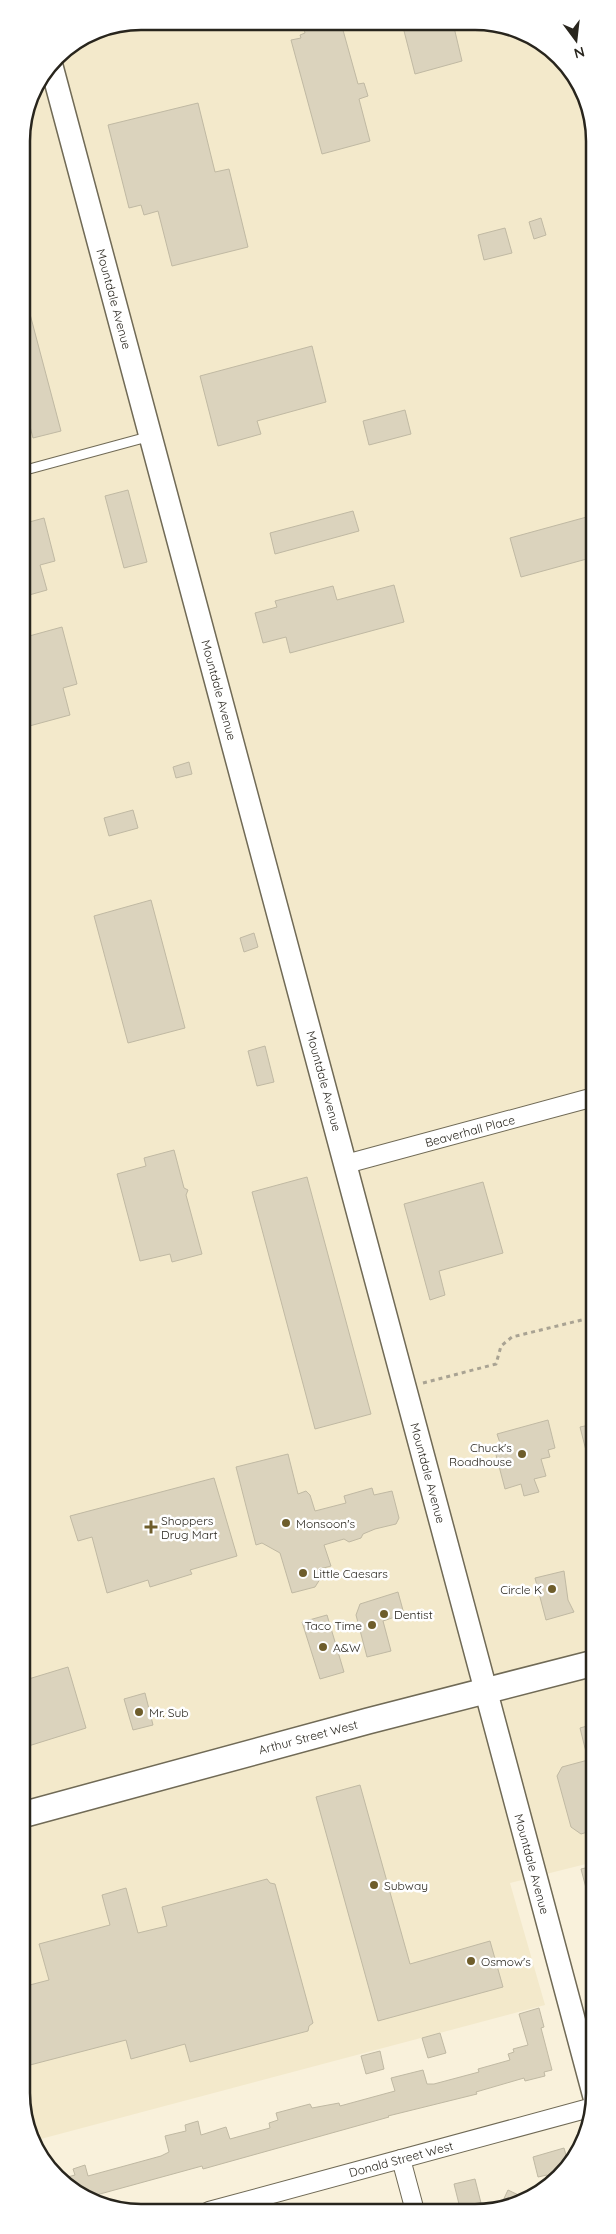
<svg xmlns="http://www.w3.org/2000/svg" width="616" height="2234" font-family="Quicksand,sans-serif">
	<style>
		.built { fill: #f3e9cb }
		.building { fill: #dbd3bd; stroke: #c0b9a3 }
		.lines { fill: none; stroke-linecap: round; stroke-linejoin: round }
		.service-casing { stroke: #706a56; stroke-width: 11 }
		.minor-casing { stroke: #706a56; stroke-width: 20 }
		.tertiary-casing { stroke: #706a56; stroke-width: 25 }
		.secondary-casing { stroke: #706a56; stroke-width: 28 }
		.path { stroke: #a9a393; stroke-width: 3; stroke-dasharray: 4 4; stroke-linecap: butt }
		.service { stroke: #fff; stroke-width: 9 }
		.minor { stroke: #fff; stroke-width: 18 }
		.tertiary { stroke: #fff; stroke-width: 22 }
		.secondary { stroke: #fff; stroke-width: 25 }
		.poi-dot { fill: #6e5d2b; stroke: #fff; stroke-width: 2 }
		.labels { text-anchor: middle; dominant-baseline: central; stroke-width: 5; stroke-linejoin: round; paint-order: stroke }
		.street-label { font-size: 12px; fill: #28251d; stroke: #fff }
		.poi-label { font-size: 12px; fill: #28251d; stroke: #fff; text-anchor: start }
		.rim { fill: none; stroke: #28251d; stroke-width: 2.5 }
	</style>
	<rect width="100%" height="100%" fill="#f9f1db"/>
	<polygon class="built" points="141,21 498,24 560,57 583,88 594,125 594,1862 510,1883 545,2005 37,2140 22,2109 21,134 30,95 57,56 69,51 69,48 96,30"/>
	<g class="building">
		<polygon points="302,22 341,23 358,84 364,83 368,96 359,99 370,141 322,154 291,40 301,38 300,35 305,33"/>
		<polygon points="402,23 453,23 462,61 415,74"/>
		<polygon points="198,103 215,172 229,169 248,247 172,266 158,211 144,215 141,205 129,208 108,125"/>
		<polygon points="541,218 546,235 534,239 529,222"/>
		<polygon points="505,228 512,253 484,260 478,235"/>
		<polygon points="26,299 61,431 33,438 22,396 22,300"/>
		<polygon points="312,346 326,402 257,421 261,434 218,446 200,376"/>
		<polygon points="405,410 411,434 369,445 363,421"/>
		<polygon points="128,490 147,562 124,568 105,496"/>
		<polygon points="353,511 359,531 275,554 270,533"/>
		<polygon points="594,515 594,557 521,577 510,538"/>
		<polygon points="44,518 55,561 40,565 47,590 22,597 22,524"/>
		<polygon points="394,585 404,622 290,653 286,637 263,643 255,613 277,607 275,601 333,586 337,600"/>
		<polygon points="62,627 77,684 63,688 70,715 22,728 22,638"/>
		<polygon points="189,762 192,774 176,778 173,767"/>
		<polygon points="133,810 138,828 109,836 104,818"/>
		<polygon points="151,900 185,1028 128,1043 94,916"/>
		<polygon points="254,933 258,947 244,952 240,938"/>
		<polygon points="265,1046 274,1082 257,1086 248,1051"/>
		<polygon points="174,1150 184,1188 188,1190 186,1195 202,1254 172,1262 170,1254 140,1261 117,1174 146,1166 144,1158"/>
		<polygon points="307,1177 371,1414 315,1429 252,1192"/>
		<polygon points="483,1182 503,1253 439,1271 445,1295 430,1300 404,1204"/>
		<polygon points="548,1420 555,1448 548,1450 550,1457 541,1459 546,1476 534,1479 539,1492 524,1496 521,1484 505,1489 495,1451 502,1449 497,1434"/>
		<polygon points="594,1424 594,1465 590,1466 580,1427"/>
		<polygon points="288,1454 298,1494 306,1491 310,1495 315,1511 346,1503 344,1496 372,1488 374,1495 392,1491 399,1518 396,1524 375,1529 363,1534 361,1538 349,1542 344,1539 324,1545 331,1566 320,1569 322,1576 315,1587 292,1593 280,1553 262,1543 256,1545 236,1467"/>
		<polygon points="214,1478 237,1556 190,1570 192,1574 150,1587 148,1580 107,1593 92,1537 78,1541 70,1516"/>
		<polygon points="564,1571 568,1600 574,1612 546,1620 535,1578"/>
		<polygon points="398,1592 404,1614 383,1621 391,1651 367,1657 356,1615 360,1604"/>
		<polygon points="327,1615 344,1672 320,1679 302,1622"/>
		<polygon points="68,1667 86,1728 22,1748 22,1681"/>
		<polygon points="145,1693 153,1725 133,1730 124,1699"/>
		<polygon points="594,1724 594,1830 581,1834 571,1827 557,1776 562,1767 588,1760 580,1728"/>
		<polygon points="360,1785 410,1964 490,1941 503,1987 378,2021 316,1797"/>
		<polygon points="594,1866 594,1903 590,1903 581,1869"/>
		<polygon points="267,1879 270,1883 275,1884 313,2023 309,2026 308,2031 190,2062 185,2044 131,2059 126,2040 30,2065 27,2057 22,2058 22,1987 49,1980 39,1944 110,1925 102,1895 126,1888 138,1933 167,1926 162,1907"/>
		<polygon points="539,2008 544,2027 541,2028 552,2070 544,2072 545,2076 525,2081 524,2078 476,2092 477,2094 388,2116 389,2117 203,2169 202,2166 89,2197 88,2193 80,2195 60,2179 75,2175 73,2169 85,2165 88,2176 161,2156 169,2152 165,2136 186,2131 185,2125 198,2121 201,2135 226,2127 230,2139 270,2128 269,2123 278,2120 276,2113 310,2104 312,2108 339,2103 340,2106 395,2091 391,2078 423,2070 427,2084 434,2084 479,2072 478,2069 510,2060 508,2054 514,2052 513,2049 528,2045 519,2014"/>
		<polygon points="440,2033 446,2053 428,2058 422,2038"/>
		<polygon points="380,2051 384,2069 366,2074 361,2056"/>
		<polygon points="564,2148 569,2166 565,2172 549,2184 547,2175 538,2177 533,2157"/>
		<polygon points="475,2179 481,2203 460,2208 454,2184"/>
		<polygon points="508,2190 529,2200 499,2209"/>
	</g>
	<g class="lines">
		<g class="service-casing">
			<polyline id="service" points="22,471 151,436"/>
		</g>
		<g class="minor-casing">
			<g id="minor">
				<polyline points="346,1164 594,1097"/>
				<polyline points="401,2159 415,2211"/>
				<polyline points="209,2211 593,2107"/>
			</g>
		</g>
		<g class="tertiary-casing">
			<polyline id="tertiary" points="51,64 595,2099"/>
		</g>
		<g class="secondary-casing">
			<polyline id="secondary" points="22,1815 368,1721 594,1663"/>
		</g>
		<polyline class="path" points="423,1383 496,1364 501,1346 512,1337 594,1317"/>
		<use href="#service" class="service"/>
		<use href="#minor" class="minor"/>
		<use href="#tertiary" class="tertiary"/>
		<use href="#secondary" class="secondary"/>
	</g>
	<g class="poi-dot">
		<circle cx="522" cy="1454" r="5"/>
		<circle cx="286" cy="1523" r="5"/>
		<path d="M148.5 1519.5h5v5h5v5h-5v5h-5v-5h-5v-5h5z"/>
		<circle cx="303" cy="1573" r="5"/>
		<circle cx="552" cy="1589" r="5"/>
		<circle cx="384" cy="1614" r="5"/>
		<circle cx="372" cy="1625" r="5"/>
		<circle cx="323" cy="1647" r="5"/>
		<circle cx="139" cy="1712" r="5"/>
		<circle cx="374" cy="1885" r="5"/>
		<circle cx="471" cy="1961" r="5"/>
	</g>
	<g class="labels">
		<g class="street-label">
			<text transform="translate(114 299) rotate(75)">Mountdale Avenue</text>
			<text transform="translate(219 690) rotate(75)">Mountdale Avenue</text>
			<text transform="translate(324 1081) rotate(75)">Mountdale Avenue</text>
			<text transform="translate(470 1131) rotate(-15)">Beaverhall Place</text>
			<text transform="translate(428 1473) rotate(75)">Mountdale Avenue</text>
			<text transform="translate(308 1737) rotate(-15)">Arthur Street West</text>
			<text transform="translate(532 1864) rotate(75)">Mountdale Avenue</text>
			<text transform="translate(401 2159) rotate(-15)">Donald Street West</text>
		</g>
		<g class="poi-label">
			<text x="512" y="1447" text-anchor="end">Chuck's<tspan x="512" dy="14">Roadhouse</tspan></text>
			<text x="161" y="1520">Shoppers<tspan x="161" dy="14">Drug Mart</tspan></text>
			<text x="296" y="1523">Monsoon's</text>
			<text x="313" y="1573">Little Caesars</text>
			<text x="542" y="1589" text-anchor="end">Circle K</text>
			<text x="394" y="1614">Dentist</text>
			<text x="362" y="1625" text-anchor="end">Taco Time</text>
			<text x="333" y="1647">A&amp;W</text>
			<text x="149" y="1712">Mr. Sub</text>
			<text x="384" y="1885">Subway</text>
			<text x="481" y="1961">Osmow's</text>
		</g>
	</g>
	<path d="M0 0H616V2234H0ZM141 30H475A111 111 0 0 1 586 141V2093A111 111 0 0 1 475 2204H141A111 111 0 0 1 30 2093V141A111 111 0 0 1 141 30Z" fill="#fff" fill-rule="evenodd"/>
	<path class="rim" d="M141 30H475A111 111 0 0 1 586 141V2093A111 111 0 0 1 475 2204H141A111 111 0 0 1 30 2093V141A111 111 0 0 1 141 30Z"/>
	<g transform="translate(576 40) rotate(165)" stroke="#ffffff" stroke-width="4" paint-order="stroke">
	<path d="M0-4L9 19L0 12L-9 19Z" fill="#28251d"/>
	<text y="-8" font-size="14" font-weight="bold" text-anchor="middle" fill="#28251d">N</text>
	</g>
</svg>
